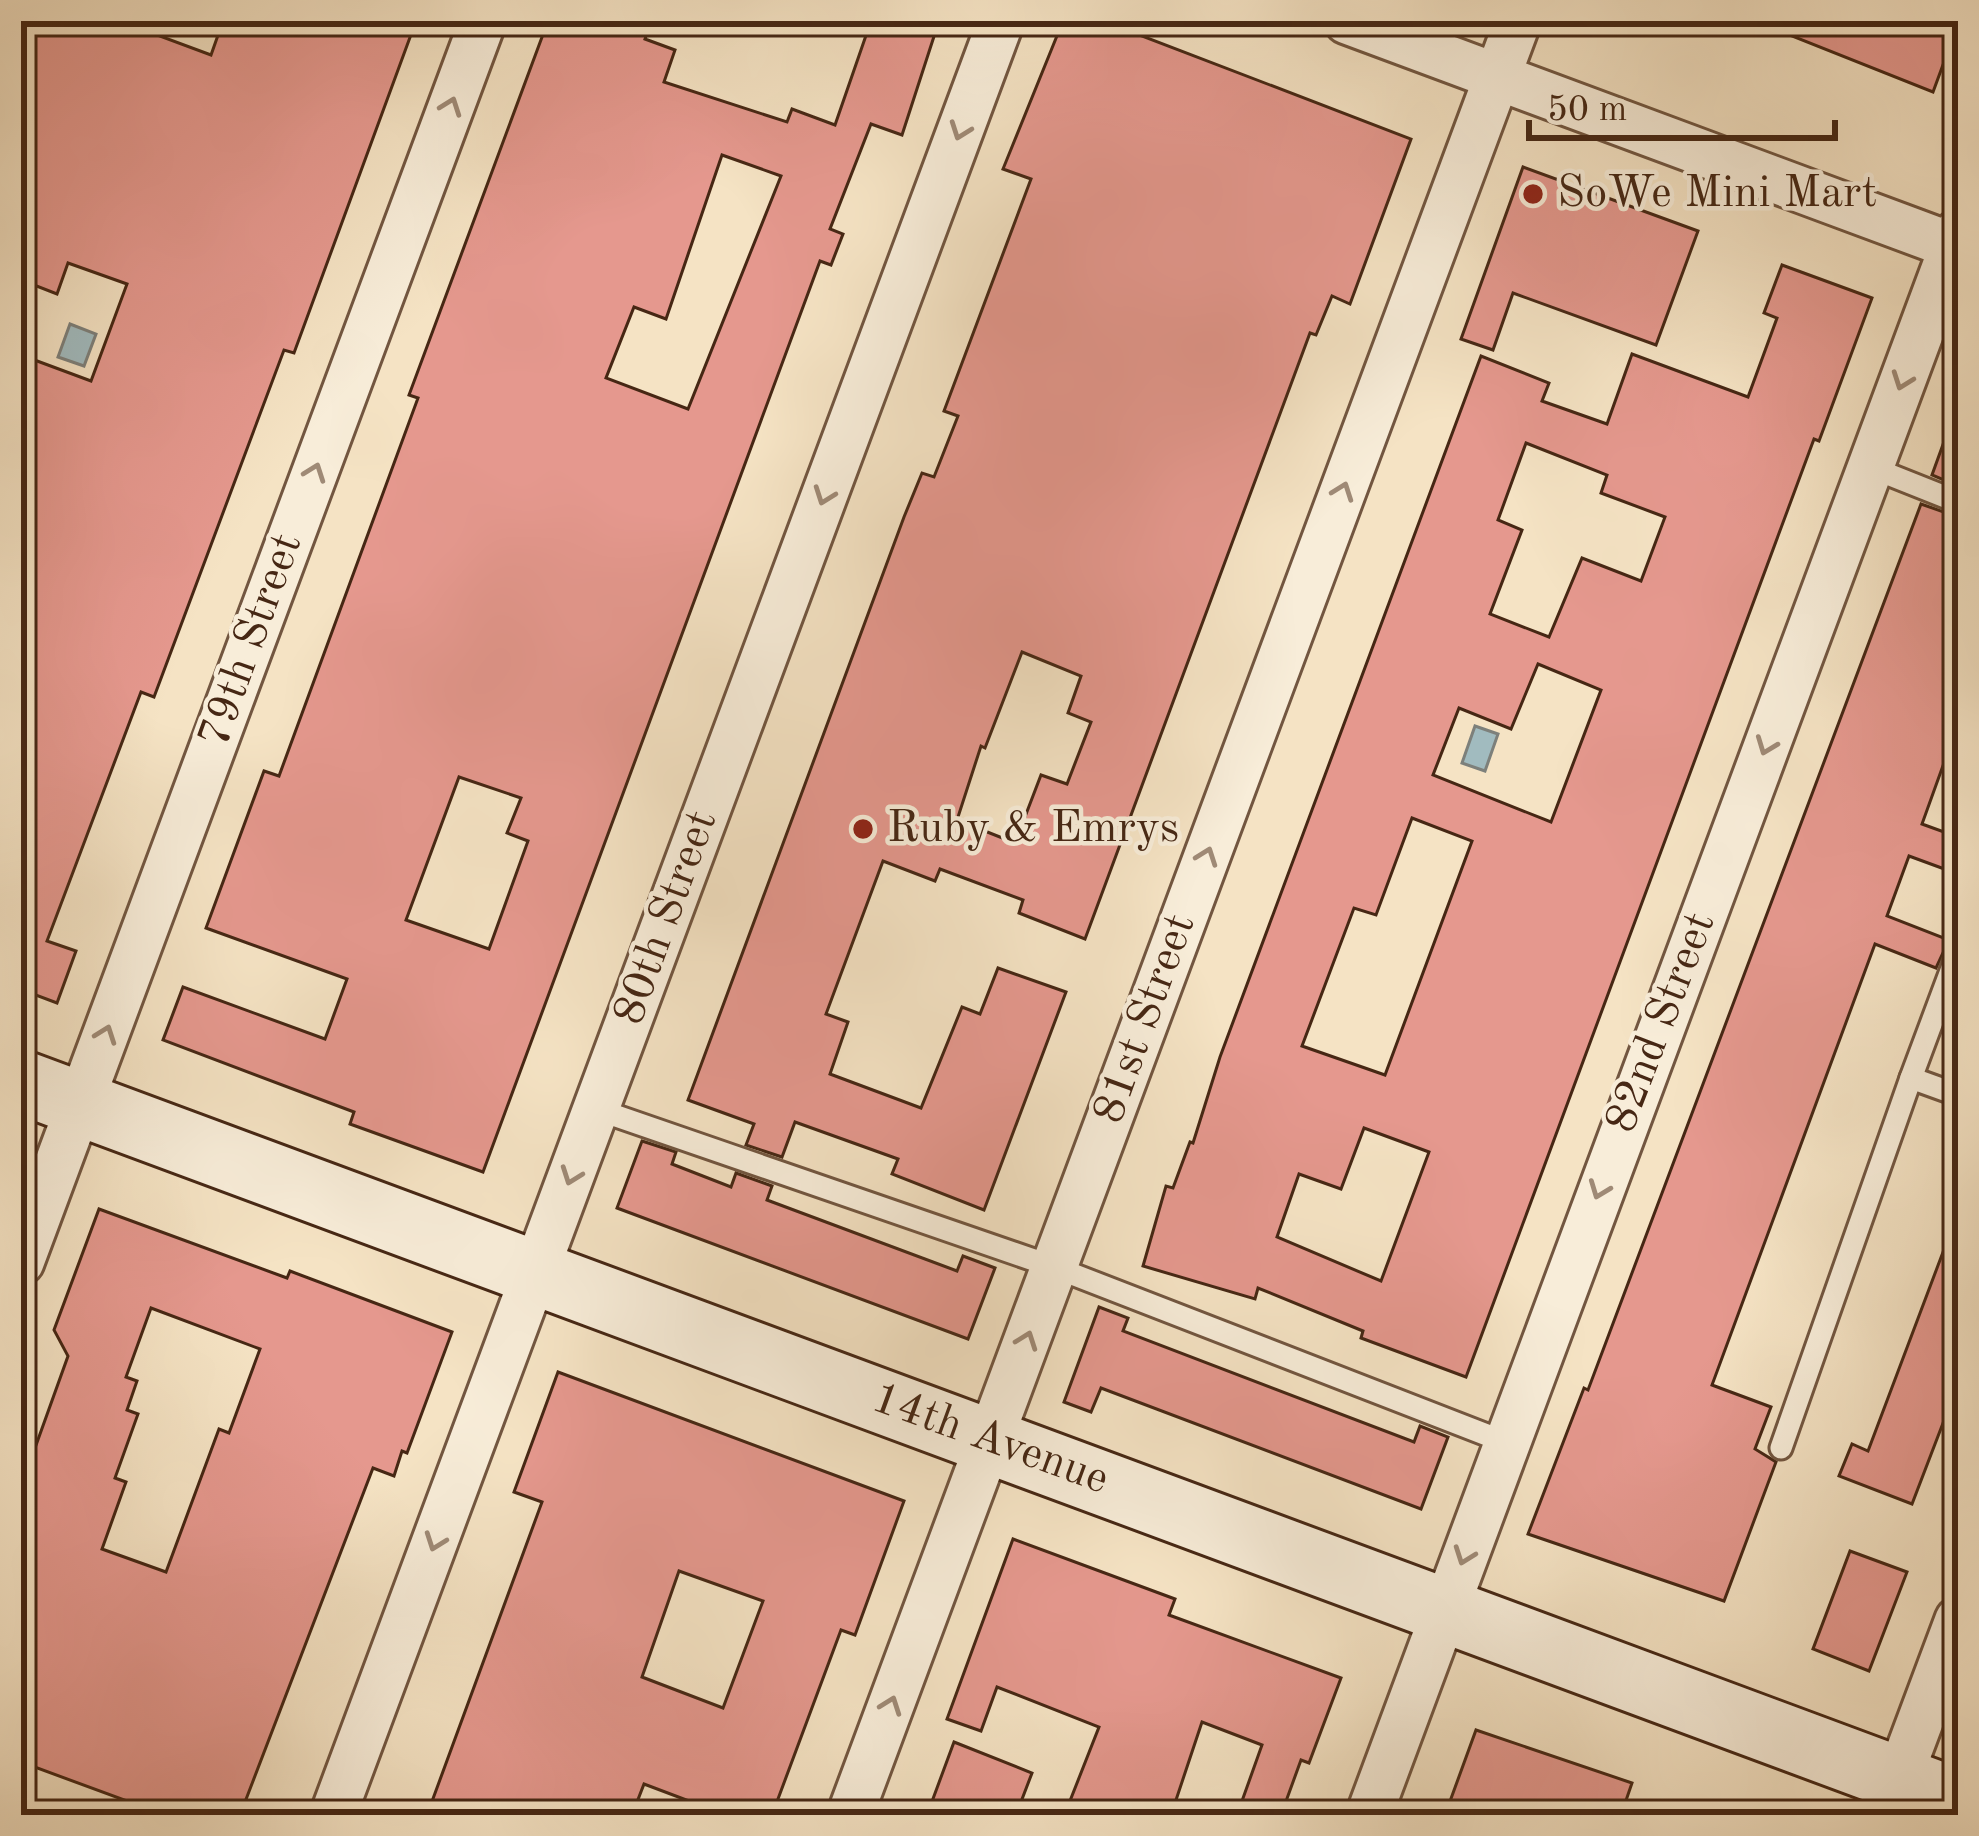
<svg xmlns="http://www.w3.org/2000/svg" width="1979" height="1836" font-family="'Old Standard TT',serif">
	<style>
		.water { fill: #a1bbbf; stroke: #7d807b; stroke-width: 3 }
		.building { fill: #e5988e; stroke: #462714; stroke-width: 3; fill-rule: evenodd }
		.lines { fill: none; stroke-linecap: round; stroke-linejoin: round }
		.lane-casing { stroke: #725640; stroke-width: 27 }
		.street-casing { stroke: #725640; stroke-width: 51 }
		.secondary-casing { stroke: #462714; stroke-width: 69 }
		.lane { stroke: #f8edd9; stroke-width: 21 }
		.street { stroke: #f8edd9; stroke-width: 45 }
		.secondary { stroke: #f8edd9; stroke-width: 63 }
		.oneway { stroke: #9f8a76 }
		.poi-dot { fill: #8f2418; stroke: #f8edd9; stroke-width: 4.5 }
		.labels { text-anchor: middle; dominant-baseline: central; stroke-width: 9; stroke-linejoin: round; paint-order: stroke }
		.poi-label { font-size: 45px; fill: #462714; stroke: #f8edd9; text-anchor: start }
		.street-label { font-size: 45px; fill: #462714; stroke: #f8edd9 }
	</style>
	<rect width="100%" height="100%" fill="#f5e3c4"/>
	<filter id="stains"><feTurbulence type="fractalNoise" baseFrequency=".00167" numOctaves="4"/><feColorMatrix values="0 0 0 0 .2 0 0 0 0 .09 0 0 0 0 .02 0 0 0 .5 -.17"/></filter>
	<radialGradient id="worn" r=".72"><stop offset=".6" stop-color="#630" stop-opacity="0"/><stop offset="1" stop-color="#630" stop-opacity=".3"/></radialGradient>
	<g class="water">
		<polygon points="70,324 96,334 84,366 58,357"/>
		<polygon points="1475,726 1498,734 1485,771 1462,763"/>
	</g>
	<g class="building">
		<polygon points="38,21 141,21 138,28 211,55 223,21 416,21 294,353 284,350 154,697 141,692 47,941 76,951 57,1003 28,992 21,1002 21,355 91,381 127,284 68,263 57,294 21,280 21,65"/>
		<path d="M 548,21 L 652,21 L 645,39 L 675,50 L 664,82 L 787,122 L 792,109 L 835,125 L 871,21 L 939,21 L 902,135 L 871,124 L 830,229 L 843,234 L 831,265 L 820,261 L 483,1172 L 350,1124 L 354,1112 L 163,1040 L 183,987 L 325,1039 L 347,979 L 206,928 L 264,771 L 279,776 L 418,398 L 409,395 ZM 722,155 L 781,176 L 688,409 L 606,378 L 634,307 L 666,319 ZM 459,777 L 521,798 L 507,833 L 528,841 L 489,949 L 406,920 Z"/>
		<path d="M 1063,21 L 1103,21 L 1411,139 L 1350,304 L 1332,296 L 1316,335 L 1310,333 L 1085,939 L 1019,913 L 1023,900 L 940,869 L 935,881 L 883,861 L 826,1014 L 848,1022 L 830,1074 L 921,1108 L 962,1007 L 980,1014 L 998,968 L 1066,992 L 984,1210 L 892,1174 L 898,1159 L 795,1122 L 782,1157 L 746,1145 L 754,1124 L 688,1100 L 904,517 L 922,473 L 934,477 L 958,416 L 944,411 L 1031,179 L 1003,169 ZM 1022,652 L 1081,676 L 1068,713 L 1091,722 L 1067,784 L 1041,775 L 1015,843 L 957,820 L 981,746 L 985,748 Z"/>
		<polygon points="1763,21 1958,21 1958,24 1933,92 1762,24"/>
		<polygon points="1523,167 1698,231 1656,345 1513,293 1493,350 1461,339"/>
		<path d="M 1782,265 L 1872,298 L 1819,441 L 1814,439 L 1466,1377 L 1361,1338 L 1363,1331 L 1258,1288 L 1255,1299 L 1143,1266 L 1166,1186 L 1173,1188 L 1190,1142 L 1193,1143 L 1220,1057 L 1481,356 L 1549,383 L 1542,401 L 1607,424 L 1632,354 L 1748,397 L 1777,318 L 1764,313 ZM 1526,443 L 1607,475 L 1601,493 L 1665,517 L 1641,581 L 1582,558 L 1549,637 L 1490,614 L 1522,530 L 1498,520 ZM 1538,664 L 1601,690 L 1551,822 L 1433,775 L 1459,708 L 1511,729 ZM 1412,818 L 1472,841 L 1385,1075 L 1302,1046 L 1354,908 L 1376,915 ZM 1364,1128 L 1429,1152 L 1381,1281 L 1277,1237 L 1299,1174 L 1341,1189 Z"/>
		<polygon points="1954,414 1958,415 1958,486 1932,475"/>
		<polygon points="1921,504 1958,517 1958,724 1922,824 1958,837 1958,874 1909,856 1887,916 1949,940 1936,968 1875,944 1712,1385 1771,1407 1755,1449 1776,1462 1724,1601 1528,1534 1584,1388 1588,1390"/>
		<polygon points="642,1141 676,1152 672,1164 731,1187 736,1173 772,1186 767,1200 957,1271 963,1256 995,1268 968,1339 617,1208"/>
		<path d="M 99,1209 L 287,1278 L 290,1271 L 452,1332 L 407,1453 L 402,1451 L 394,1476 L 373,1468 L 240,1815 L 165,1815 L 21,1762 L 21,1487 L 68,1356 L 54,1330 ZM 151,1308 L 260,1349 L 229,1433 L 219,1429 L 166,1572 L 102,1549 L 126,1482 L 115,1478 L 138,1414 L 127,1410 L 137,1381 L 126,1377 Z"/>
		<polygon points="1954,1223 1958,1223 1958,1384 1912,1504 1839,1476 1852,1444 1868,1451"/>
		<polygon points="1099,1307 1128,1318 1123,1331 1414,1442 1420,1426 1448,1437 1421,1509 1101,1388 1091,1412 1064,1402"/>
		<path d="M 558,1372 L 904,1501 L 855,1635 L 841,1630 L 772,1815 L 726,1815 L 644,1784 L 632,1815 L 427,1815 L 542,1502 L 514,1492 ZM 679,1571 L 763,1601 L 723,1708 L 642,1677 Z"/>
		<polygon points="1013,1539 1175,1599 1169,1615 1341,1678 1309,1763 1301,1760 1281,1815 1237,1815 1262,1745 1202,1722 1171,1815 1090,1815 1068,1806 1099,1727 997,1687 981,1731 947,1719"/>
		<polygon points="1850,1551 1907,1572 1869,1671 1813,1649"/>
		<polygon points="1476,1730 1632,1783 1621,1815 1445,1815"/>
		<polygon points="954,1742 1032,1773 1016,1815 927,1815"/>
	</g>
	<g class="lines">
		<g class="lane-casing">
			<g id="lane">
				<polyline points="1870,467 1958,502"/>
				<polyline points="1911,1078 1958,952"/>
				<polyline points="596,1109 1054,1267 1505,1442"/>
				<polyline points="1781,1448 1911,1078 1958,1095"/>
			</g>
		</g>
		<g class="street-casing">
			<g id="street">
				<polyline points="1347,21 1958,248"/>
				<polyline points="21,1262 483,21"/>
				<polyline points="333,1815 1001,21"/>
				<polyline points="850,1815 1518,21"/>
				<polyline points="1369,1815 1958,232"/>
				<polyline points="1885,1815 1958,1620"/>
			</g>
		</g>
		<g class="secondary-casing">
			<polyline id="secondary" points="21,1082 1958,1801"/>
		</g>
		<use href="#lane" class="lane"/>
		<use href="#street" class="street"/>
		<use href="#secondary" class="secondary"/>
	</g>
	<defs><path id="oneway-chevron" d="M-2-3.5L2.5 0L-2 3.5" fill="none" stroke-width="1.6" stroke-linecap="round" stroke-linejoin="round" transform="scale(3)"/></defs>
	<g class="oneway">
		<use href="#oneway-chevron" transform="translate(451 106) rotate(-70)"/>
		<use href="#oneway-chevron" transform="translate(960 131) rotate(110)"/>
		<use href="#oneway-chevron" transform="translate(1902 381) rotate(110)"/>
		<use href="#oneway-chevron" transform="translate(315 472) rotate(-70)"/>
		<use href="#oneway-chevron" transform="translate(1343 491) rotate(-70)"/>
		<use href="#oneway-chevron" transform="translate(824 496) rotate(110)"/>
		<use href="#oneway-chevron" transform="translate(1766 746) rotate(111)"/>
		<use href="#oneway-chevron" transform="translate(1207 856) rotate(-70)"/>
		<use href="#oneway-chevron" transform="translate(106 1034) rotate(-70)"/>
		<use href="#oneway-chevron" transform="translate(571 1176) rotate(110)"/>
		<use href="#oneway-chevron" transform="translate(1599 1190) rotate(111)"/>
		<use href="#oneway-chevron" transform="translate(1027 1340) rotate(-70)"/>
		<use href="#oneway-chevron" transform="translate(435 1542) rotate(110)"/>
		<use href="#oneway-chevron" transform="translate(1464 1556) rotate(110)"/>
		<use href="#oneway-chevron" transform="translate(891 1705) rotate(-70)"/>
	</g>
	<g class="poi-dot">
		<circle cx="1533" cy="194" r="12"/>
		<circle cx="863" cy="829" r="12"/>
	</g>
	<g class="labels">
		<g class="poi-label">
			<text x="1557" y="194">SoWe Mini Mart</text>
			<text x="887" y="829">Ruby &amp; Emrys</text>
		</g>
		<g class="street-label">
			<text transform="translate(252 641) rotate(-70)">79th Street</text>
			<text transform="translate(667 918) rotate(-70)">80th Street</text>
			<text transform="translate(1146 1019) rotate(-70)">81st Street</text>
			<text transform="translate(1662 1023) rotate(-69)">82nd Street</text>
			<text transform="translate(990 1440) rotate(20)">14th Avenue</text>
		</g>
	</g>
	<rect width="1979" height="1836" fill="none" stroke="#f5e3c4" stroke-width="72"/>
	<rect x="24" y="24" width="1931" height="1788" fill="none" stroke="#462714" stroke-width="6"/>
	<rect x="36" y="36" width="1907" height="1764" fill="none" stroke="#462714" stroke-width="3"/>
	<path d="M1529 120v18h306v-18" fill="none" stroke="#462714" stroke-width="6"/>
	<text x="1547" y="120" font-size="36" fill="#462714" stroke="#f8edd9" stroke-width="9" paint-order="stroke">50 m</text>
	<rect width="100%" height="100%" filter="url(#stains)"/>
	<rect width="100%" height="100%" fill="url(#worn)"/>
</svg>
